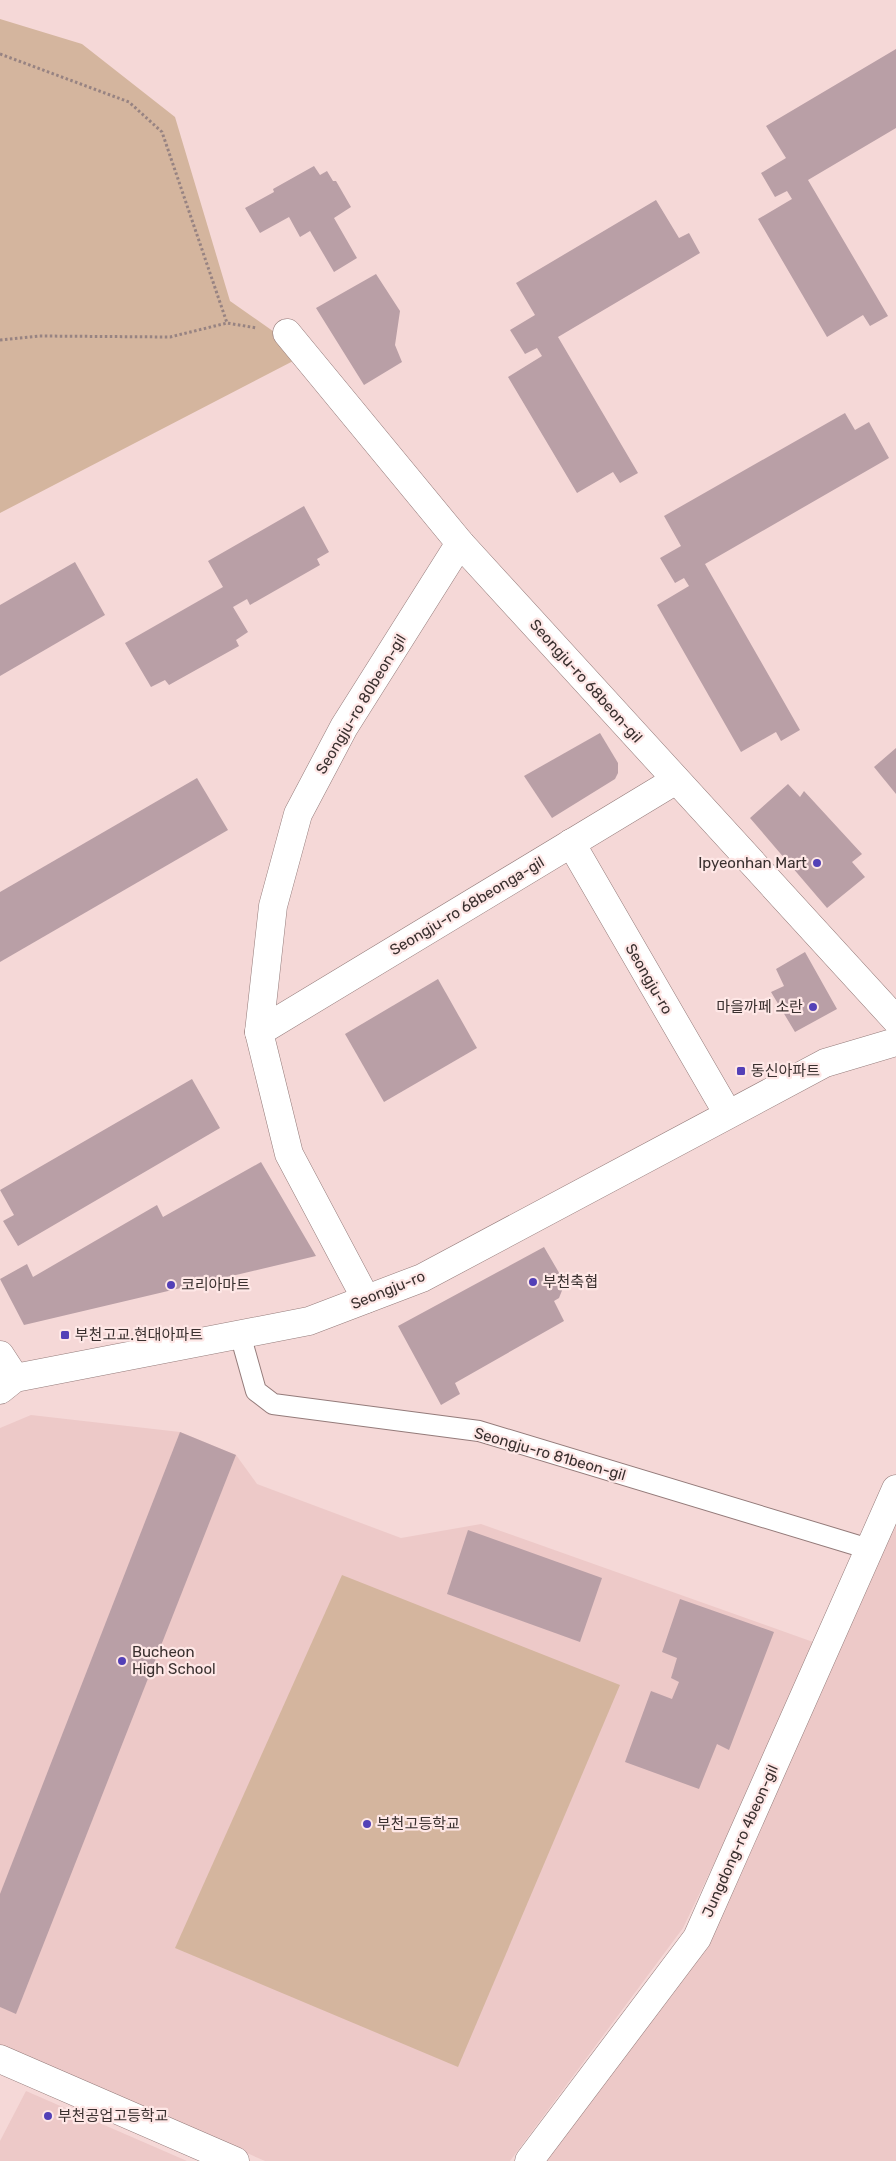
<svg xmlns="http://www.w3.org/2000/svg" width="896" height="2161" font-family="Rubik,'Noto Sans KR',sans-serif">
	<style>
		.built { fill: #edc9c8 }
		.green { fill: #d4b59e }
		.building { fill: #b99fa6 }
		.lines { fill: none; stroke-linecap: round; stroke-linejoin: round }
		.lane-casing { stroke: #947b7a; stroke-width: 22 }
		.street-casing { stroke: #947b7a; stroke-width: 29 }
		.secondary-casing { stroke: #947b7a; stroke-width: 29 }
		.path { stroke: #978382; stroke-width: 3; stroke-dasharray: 2.5 2.5; stroke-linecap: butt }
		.lane { stroke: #fff; stroke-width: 20 }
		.street { stroke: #fff; stroke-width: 28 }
		.secondary { stroke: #fff; stroke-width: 28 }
		.poi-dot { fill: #5340b7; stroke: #fee7e6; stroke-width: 2 }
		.labels { text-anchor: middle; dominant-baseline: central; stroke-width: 4.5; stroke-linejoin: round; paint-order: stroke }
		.street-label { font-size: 15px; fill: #3a302f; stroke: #fee7e6 }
		.poi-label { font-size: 15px; fill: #3a302f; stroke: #fee7e6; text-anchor: start }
	</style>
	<rect width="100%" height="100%" fill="#f5d8d7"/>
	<g class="built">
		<polygon points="31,1415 180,1432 236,1455 257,1484 401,1538 481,1524 813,1642 783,1720 683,1928 510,2161 265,2161 0,2045 0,1428"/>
		<polygon points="896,1518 896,2161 540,2161 697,1938"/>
		<polygon points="26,2091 187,2161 0,2161 0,2141"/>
	</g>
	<g class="green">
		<polygon points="0,19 82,44 175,117 230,301 304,353 297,359 0,513"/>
		<polygon points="342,1575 620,1685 458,2067 175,1948"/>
	</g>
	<g class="building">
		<polygon points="896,49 896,128 808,180 888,316 870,326 863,315 827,337 758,219 792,199 787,191 775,197 761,173 786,158 766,126"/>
		<polygon points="314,166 320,175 327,171 333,181 336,181 351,207 334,218 357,258 334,272 310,231 300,237 289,217 260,233 245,208 274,192 273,189"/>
		<polygon points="656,200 679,238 689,233 700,253 558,337 638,473 620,483 613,472 577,493 508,377 542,356 537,348 525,354 510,330 535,315 516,283"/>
		<polygon points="376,274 400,311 395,345 402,362 364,385 316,308"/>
		<polygon points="845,413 855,430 869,422 889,458 705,564 800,730 781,741 776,732 741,752 657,605 689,586 684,578 675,583 660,558 681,546 664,516"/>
		<polygon points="304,506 329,552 317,559 320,565 250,605 247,599 233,607 248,632 236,640 239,646 169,685 165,680 151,687 125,643 223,587 208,561"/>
		<polygon points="75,562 105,615 0,676 0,605"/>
		<polygon points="600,733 618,763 618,773 615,779 552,818 524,776"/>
		<polygon points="896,748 896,794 874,767"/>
		<polygon points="197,778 228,830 0,962 0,892"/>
		<polygon points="788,784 800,797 804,791 862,854 852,862 865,877 827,908 750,818"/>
		<polygon points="805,952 837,1009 795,1032 771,992 784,986 776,969"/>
		<polygon points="438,979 477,1048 384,1102 345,1034"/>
		<polygon points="192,1079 220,1128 18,1246 3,1221 14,1215 0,1190"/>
		<polygon points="261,1162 316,1256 24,1325 0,1279 27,1264 33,1277 157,1205 163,1217"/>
		<polygon points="544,1247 565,1283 559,1298 554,1301 564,1321 455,1383 460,1394 441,1405 398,1326"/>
		<polygon points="180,1432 236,1455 16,2014 0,2007 0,1894"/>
		<polygon points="468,1530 602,1578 580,1642 447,1594"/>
		<polygon points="680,1599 774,1632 729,1750 717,1744 699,1789 625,1762 651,1691 672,1699 679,1682 671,1678 677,1658 662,1652"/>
	</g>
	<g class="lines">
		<g class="lane-casing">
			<polyline id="lane" points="240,1334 256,1391 273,1404 479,1431 869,1549"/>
		</g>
		<g class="street-casing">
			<g id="street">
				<polyline points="287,333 460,543 896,1020"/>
				<polyline points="571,843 728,1114"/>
				<polyline points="259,1032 676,780"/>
				<polyline points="366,1299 289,1154 259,1032 273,906 298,814 344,727 460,543"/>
				<polyline points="0,1355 15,1378"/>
				<polyline points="0,2059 235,2161"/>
				<polyline points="529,2161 697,1938 896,1489"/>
			</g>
		</g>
		<g class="secondary-casing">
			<polyline id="secondary" points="0,1390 15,1378 309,1321 422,1278 825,1063 896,1042"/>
		</g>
		<g class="path">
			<polyline points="0,54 129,102 162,132 227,323 257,328"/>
			<polyline points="0,340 39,336 170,337 227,323"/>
		</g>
		<use href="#lane" class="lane"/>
		<use href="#street" class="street"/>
		<use href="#secondary" class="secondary"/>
	</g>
	<g class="poi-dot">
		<circle cx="817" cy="863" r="5"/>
		<circle cx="813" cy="1007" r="5"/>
		<rect x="736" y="1066" width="10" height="10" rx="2.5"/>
		<circle cx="533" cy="1282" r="5"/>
		<circle cx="171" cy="1285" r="5"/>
		<rect x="60" y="1330" width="10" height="10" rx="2.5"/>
		<circle cx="122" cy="1661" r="5"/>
		<circle cx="367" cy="1824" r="5"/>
		<circle cx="48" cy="2116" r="5"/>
	</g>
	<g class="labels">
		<g class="street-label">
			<text transform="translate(586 681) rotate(48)">Seongju-ro 68beon-gil</text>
			<text transform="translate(361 704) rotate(-59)">Seongju-ro 80beon-gil</text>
			<text transform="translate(467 906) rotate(-31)">Seongju-ro 68beonga-gil</text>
			<text transform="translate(649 979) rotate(60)">Seongju-ro</text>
			<text transform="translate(388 1290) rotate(-22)">Seongju-ro</text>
			<text transform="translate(550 1454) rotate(16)">Seongju-ro 81beon-gil</text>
			<text transform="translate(740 1841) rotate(-66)">Jungdong-ro 4beon-gil</text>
		</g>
		<g class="poi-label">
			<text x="807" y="863" text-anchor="end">Ipyeonhan Mart</text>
			<text x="803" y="1007" text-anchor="end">마을까페 소란</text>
			<text x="751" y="1071">동신아파트</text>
			<text x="543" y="1282">부천축협</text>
			<text x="181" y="1285">코리아마트</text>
			<text x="75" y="1335">부천고교.현대아파트</text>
			<text x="132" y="1652">Bucheon<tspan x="132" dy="17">High School</tspan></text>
			<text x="377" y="1824">부천고등학교</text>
			<text x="58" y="2116">부천공업고등학교</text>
		</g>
	</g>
</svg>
